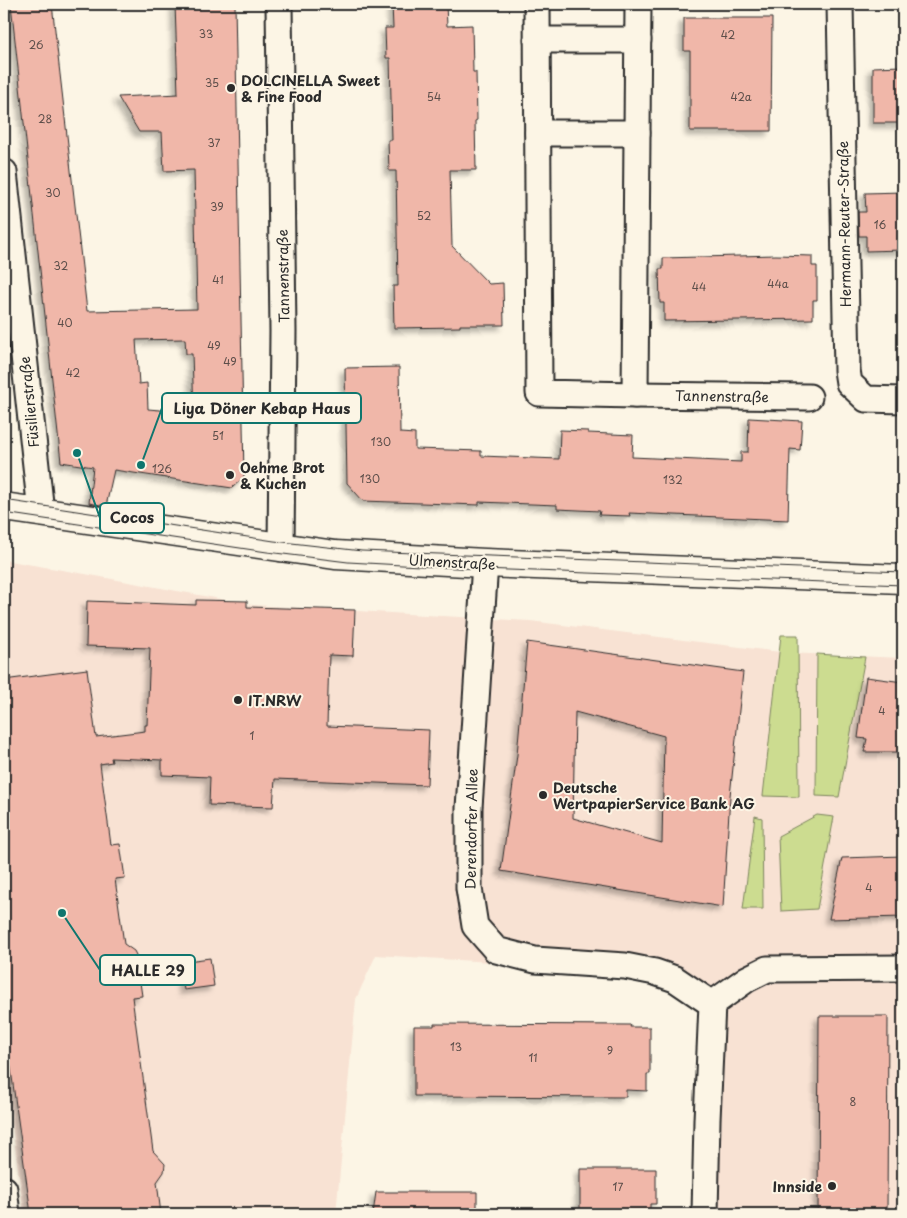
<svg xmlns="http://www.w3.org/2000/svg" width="907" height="1218" font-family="'Playpen Sans',sans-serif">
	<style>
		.built { fill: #f8e2d3 }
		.grass { fill: #ccdc90; stroke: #7c845e }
		.building { fill: #f0b7a9; stroke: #2b2b2b; fill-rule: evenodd; filter: url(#shadow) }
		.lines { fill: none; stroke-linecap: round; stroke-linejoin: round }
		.street-casing { stroke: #2b2b2b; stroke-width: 29 }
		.secondary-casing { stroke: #2b2b2b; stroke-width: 31 }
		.street { stroke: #fcf5e5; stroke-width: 25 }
		.secondary { stroke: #fcf5e5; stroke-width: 28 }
		.tram { stroke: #2b2b2b; stroke-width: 1 }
		.poi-dot { fill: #2b2b2b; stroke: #fcf5e5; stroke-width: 2 }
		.labels { text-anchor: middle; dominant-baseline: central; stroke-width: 4; stroke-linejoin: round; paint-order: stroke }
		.number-label { font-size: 11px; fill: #5c4e4a }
		.poi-label { font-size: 14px; font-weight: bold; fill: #2b2b2b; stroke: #fcf5e5; text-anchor: start }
		.street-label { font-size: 14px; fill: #2b2b2b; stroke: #fcf5e5 }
		.leader { fill: none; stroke: #0f766e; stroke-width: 2 }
		.callout-dot { fill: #0f766e; stroke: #fcf5e5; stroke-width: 2 }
		.callout { fill: #fcf5e5; stroke: #0f766e; stroke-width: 2 }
		.callout-label { font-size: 15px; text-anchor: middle; font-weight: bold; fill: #2b2b2b }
	</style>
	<defs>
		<filter id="shadow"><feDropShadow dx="-4.5" dy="4.5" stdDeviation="2.5" flood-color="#0004"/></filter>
	</defs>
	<rect width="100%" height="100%" fill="#fcf5e5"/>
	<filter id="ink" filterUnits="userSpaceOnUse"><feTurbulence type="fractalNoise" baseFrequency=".02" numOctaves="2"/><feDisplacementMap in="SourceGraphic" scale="10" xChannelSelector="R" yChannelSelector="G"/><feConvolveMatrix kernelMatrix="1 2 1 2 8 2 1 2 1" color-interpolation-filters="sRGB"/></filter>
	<g filter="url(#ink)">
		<polygon class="built" points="4,560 85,574 253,605 530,621 788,653 903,658 903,1214 706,1214 711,1000 657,972 376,955 356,999 336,1214 24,1214 4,1064"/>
		<g class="grass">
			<polygon points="781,635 798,635 799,797 763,796"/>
			<polygon points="817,654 865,657 839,797 816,796"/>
			<polygon points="817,815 834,817 817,909 781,911 778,836"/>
			<polygon points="755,816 762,818 763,909 743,909"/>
		</g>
		<g class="building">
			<path d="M 11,4 L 52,4 L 87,311 L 197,309 L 194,170 L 164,171 L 162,132 L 139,132 L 118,97 L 178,94 L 175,4 L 235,4 L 244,477 L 232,488 L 114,470 L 106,506 L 89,503 L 93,467 L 61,462 ZM 185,339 L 186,354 L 192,354 L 194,413 L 148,409 L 147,383 L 139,384 L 136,340 Z"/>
			<polygon points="392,4 446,4 447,26 472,25 473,72 476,72 477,120 475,121 476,170 450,170 452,246 489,284 503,283 504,325 460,325 460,327 394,328 393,286 398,286 396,171 389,171 388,140 392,140 390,58 386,58 385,28 393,28"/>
			<polygon points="684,18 772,18 771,131 690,131 690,51 684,51"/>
			<polygon points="903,66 903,123 873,123 873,67"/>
			<polygon points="903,192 903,250 866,251 866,236 859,236 858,212 866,212 865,193"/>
			<polygon points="776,255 812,256 812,266 817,266 817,300 813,300 813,319 664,321 664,303 660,303 659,269 663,269 663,258"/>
			<polygon points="399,367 400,433 415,434 415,449 481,451 481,456 559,459 560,430 588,431 588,433 633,435 632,457 741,462 741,452 748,452 749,418 802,421 800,450 790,449 788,520 629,513 630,516 599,515 600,511 557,509 557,505 479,502 479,505 363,501 347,483 345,368"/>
			<polygon points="196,600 247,601 247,607 355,610 353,656 329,655 327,726 429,730 427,785 275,779 273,807 209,805 210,777 162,775 162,760 111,758 112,762 100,764 111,845 120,844 125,878 115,879 124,944 134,951 136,955 142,996 132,997 153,1151 165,1164 164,1172 157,1182 161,1214 31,1214 4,1019 4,680 87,669 96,737 145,731 145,725 147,725 150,648 86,646 87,601 196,605"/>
			<path d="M 527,642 L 743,672 L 730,796 L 723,907 L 501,871 L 517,755 ZM 575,712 L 664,736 L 662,843 L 573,818 Z"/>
			<polygon points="866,677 903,682 903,752 864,752 867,739 858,738"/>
			<polygon points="903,856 903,917 829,919 842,858"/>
			<polygon points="210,958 214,986 184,990 180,962"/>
			<polygon points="819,1016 888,1016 887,1214 818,1214"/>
			<polygon points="434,1024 631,1025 630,1027 650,1027 650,1074 647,1074 647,1091 626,1090 626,1097 414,1096 414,1026 434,1026"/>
			<polygon points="580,1169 656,1169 656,1204 650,1204 650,1214 580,1214"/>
			<polygon points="376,1192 477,1192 477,1214 373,1214"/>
		</g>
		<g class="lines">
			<g class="street-casing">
				<g id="street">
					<polyline points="279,4 283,331 281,548"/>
					<polyline points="537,4 539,393 635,395 638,4"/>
					<polyline points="840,4 847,370 849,383 866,399 903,400"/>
					<polyline points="537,40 638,40"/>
					<polyline points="538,133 637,133"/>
					<polyline points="4,172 41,512"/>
					<polyline points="635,395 809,397"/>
					<polyline points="485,563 469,808 469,888 475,926 496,950 535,960 625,966 655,972 675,979 712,1004 707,1120 705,1214"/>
					<polyline points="712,1004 747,979 767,969 903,968"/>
					<polyline points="4,1189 7,1214"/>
				</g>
			</g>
			<g class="secondary-casing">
				<polyline id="secondary" points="4,507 335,555 485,563 903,579"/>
			</g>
			<use href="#street" class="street"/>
			<use href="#secondary" class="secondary"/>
			<g class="tram">
				<polyline points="4,500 274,541 362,551 903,572"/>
				<polyline points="4,513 267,552 348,562 456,568 903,585"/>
			</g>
		</g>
	</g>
	<g class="poi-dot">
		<circle cx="231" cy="88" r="5"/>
		<circle cx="230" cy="475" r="5"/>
		<circle cx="238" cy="700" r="5"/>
		<circle cx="543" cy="795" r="5"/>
		<circle cx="832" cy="1186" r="5"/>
	</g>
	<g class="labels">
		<g class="number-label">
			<text x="206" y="33">33</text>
			<text x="728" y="34">42</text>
			<text x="36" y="44">26</text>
			<text x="212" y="82">35</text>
			<text x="434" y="96">54</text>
			<text x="741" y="96">42a</text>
			<text x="45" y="118">28</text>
			<text x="214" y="142">37</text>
			<text x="53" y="192">30</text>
			<text x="217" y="206">39</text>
			<text x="424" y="215">52</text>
			<text x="880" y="224">16</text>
			<text x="61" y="265">32</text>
			<text x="218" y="279">41</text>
			<text x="778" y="283">44a</text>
			<text x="699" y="286">44</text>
			<text x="65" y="322">40</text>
			<text x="214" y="345">49</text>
			<text x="230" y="361">49</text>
			<text x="73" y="372">42</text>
			<text x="218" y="435">51</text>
			<text x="381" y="441">130</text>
			<text x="162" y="468">126</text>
			<text x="370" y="478">130</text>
			<text x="673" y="479">132</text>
			<text x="882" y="710">4</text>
			<text x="252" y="735">1</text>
			<text x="869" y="887">4</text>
			<text x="456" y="1046">13</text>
			<text x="610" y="1050">9</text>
			<text x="533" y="1057">11</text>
			<text x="853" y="1101">8</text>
			<text x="618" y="1186">17</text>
		</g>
		<g class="poi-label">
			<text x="241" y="80">DOLCINELLA Sweet<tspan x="241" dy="16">&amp; Fine Food</tspan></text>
			<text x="240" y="467">Oehme Brot<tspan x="240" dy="16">&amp; Kuchen</tspan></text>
			<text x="248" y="700">IT.NRW</text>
			<text x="553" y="787">Deutsche<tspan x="553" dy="16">WertpapierService Bank AG</tspan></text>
			<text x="822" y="1186" text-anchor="end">Innside</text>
		</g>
		<g class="street-label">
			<text transform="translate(844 224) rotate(-91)">Hermann-Reuter-Straße</text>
			<text transform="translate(283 276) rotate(-91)">Tannenstraße</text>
			<text transform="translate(722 396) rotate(1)">Tannenstraße</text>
			<text transform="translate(29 402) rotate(-96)">Füsilierstraße</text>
			<text transform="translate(452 562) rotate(3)">Ulmenstraße</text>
			<text transform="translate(471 829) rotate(-89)">Derendorfer Allee</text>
		</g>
	</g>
	<path class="leader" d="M141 465L162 408M77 453L100 518M62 913L100 970"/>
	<g class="callout-dot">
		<circle cx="141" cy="465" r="5"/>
		<circle cx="77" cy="453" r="5"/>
		<circle cx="62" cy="913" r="5"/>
	</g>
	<g class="callout">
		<rect x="162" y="393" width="199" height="30" rx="5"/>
		<rect x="100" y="503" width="64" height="30" rx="5"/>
		<rect x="100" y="955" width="95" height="30" rx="5"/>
	</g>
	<g class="callout-label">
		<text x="262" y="414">Liya Döner Kebap Haus</text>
		<text x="132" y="523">Cocos</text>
		<text x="148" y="976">HALLE 29</text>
	</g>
	<rect width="907" height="1218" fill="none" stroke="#fcf5e5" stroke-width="20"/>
	<rect x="10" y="10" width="887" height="1198" fill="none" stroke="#2b2b2b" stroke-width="2" filter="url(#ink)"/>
</svg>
